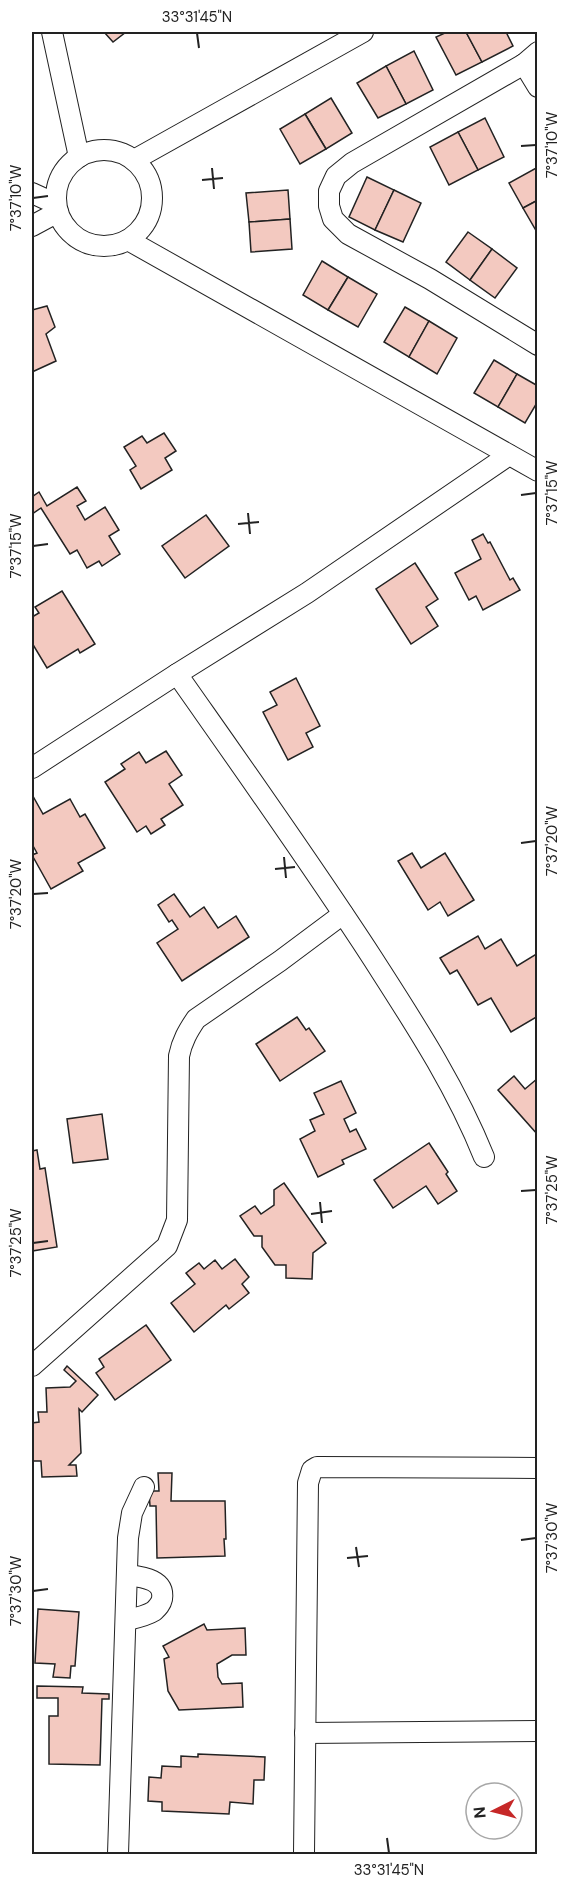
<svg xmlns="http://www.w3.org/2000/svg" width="569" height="1886" font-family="'DM Sans',sans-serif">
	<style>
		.building { fill: #f3c9c0; stroke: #222; stroke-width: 1.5 }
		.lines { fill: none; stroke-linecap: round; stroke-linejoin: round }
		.minor-casing { stroke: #222; stroke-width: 22 }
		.minor { stroke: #fff; stroke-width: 20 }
		.ticks { fill: none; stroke: #222; stroke-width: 2 }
		.neatline { fill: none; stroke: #222; stroke-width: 2 }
		.ticks-label { font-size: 15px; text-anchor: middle; fill: #222 }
	</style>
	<rect width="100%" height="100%" fill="#fff"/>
	<g class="building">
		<polygon points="104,32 126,32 113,42"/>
		<polygon points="447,32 466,32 482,62 456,75 436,37"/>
		<polygon points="466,32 506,32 513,46 482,62"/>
		<polygon points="414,51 433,90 406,104 386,66"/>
		<polygon points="386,66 406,104 378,118 357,83"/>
		<polygon points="331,98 352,133 326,149 305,114"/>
		<polygon points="305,114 326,149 300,164 280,129"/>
		<polygon points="485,118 504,157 478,170 458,132"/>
		<polygon points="458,132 478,170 449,185 430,147"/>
		<polygon points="538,167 538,200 523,208 509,183"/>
		<polygon points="367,177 394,190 375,230 349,217"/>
		<polygon points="288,190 290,219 249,222 246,193"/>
		<polygon points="394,190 421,203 403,242 375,230"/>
		<polygon points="538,200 538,234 523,208"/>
		<polygon points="290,219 292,249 251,252 249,222"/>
		<polygon points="468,232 492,249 470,280 446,262"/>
		<polygon points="492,249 517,268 495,298 470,280"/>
		<polygon points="322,261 348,277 328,310 303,295"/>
		<polygon points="348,277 377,294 358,327 328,310"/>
		<polygon points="47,306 55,327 46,334 56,361 32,372 32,310"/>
		<polygon points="405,307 429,321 409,357 384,342"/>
		<polygon points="429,321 457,338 437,374 409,357"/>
		<polygon points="494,360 517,374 498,407 474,393"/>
		<polygon points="517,374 538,386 538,401 525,423 498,407"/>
		<polygon points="164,433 176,451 165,458 172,470 141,489 130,470 136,466 124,447 142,436 147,443"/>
		<polygon points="77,487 86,501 77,506 85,520 105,507 119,530 109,536 120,554 102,566 99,561 87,568 77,550 70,554 41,508 32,514 32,497 39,492 47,506"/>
		<polygon points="206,515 229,546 185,578 162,546"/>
		<polygon points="483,534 488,543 490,542 510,580 513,578 520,590 483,610 476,596 469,600 455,573 481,559 472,540"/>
		<polygon points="415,563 438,599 426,607 438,626 411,644 376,589"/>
		<polygon points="62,591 95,644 80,653 78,649 47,668 32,643 32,617 39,613 35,607"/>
		<polygon points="296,678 320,726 306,733 313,747 288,760 263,712 277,705 270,692"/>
		<polygon points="166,751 182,775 169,784 183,805 161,819 165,825 151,834 146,826 137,832 105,782 125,769 121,764 139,752 146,763"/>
		<polygon points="34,798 43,814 70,799 80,817 85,814 105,848 78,863 83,871 51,889 32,855 37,853 32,844 32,821 33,820 32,800"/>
		<polygon points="412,853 421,868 445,853 474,900 448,916 440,902 428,910 398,861"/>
		<polygon points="174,894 190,917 204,907 218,928 236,916 249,937 182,981 157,943 178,929 172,920 169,922 158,905"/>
		<polygon points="478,936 485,949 501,939 517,966 538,953 538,1016 511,1032 491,998 478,1005 457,970 450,974 440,958"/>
		<polygon points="297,1017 306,1030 309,1028 325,1051 280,1081 256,1044"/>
		<polygon points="514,1076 525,1089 538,1078 538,1135 498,1090"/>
		<polygon points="341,1081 356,1113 344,1119 350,1132 356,1129 366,1149 342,1160 344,1164 318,1177 300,1139 315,1131 310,1120 324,1114 314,1093"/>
		<polygon points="102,1114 108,1159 73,1163 67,1119"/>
		<polygon points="429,1143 448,1172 446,1174 457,1191 438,1204 426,1186 393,1208 374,1180"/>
		<polygon points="37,1150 40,1169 45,1168 57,1247 32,1251 32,1151"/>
		<polygon points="284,1183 326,1243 313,1253 312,1279 286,1278 286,1265 275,1265 262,1247 262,1236 254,1236 240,1216 255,1206 261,1214 274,1205 274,1190"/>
		<polygon points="235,1259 249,1277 242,1284 249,1293 229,1309 226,1305 194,1332 171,1303 195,1284 186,1273 199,1263 204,1269 215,1260 222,1269"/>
		<polygon points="146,1325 171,1360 115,1400 96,1373 104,1367 99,1359"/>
		<polygon points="67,1366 98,1395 82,1412 79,1409 81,1453 69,1465 76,1465 77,1476 42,1477 41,1461 32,1461 32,1423 39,1422 38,1412 47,1412 46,1388 70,1387 76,1381 64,1370"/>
		<polygon points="158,1473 172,1473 171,1501 225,1501 226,1539 224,1539 225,1556 157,1558 156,1506 150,1506 149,1491 159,1491"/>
		<polygon points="38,1609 79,1612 75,1666 71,1666 70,1678 53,1677 55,1664 35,1663"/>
		<polygon points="204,1624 207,1630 245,1628 246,1655 232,1655 217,1664 218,1677 222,1684 242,1683 243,1707 179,1710 168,1691 164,1659 169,1657 163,1646"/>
		<polygon points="37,1686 83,1687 82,1693 109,1694 109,1699 102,1699 100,1765 49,1764 49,1716 58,1716 58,1698 37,1698"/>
		<polygon points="198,1754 265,1757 264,1780 254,1780 253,1804 230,1802 229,1814 162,1811 162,1802 148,1801 149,1777 161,1778 162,1766 181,1767 181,1756 198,1757"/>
	</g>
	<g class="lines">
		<g class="minor-casing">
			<g id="minor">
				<polyline points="52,32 79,157"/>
				<polyline points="538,52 524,64 352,163 336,176 329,191 329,206 333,219 348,234 430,279 538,345"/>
				<polyline points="524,64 538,87"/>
				<circle cx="104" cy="198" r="48"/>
				<polyline points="134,160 363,32"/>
				<polyline points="32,193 56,204"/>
				<polyline points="32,226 58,212"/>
				<polyline points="128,240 538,471"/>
				<path d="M 177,674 C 243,768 310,862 373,959 C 414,1023 455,1085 484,1157"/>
				<polyline points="32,768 177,674 307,593 509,455"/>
				<path d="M 32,1366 L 167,1246 L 177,1220 L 179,1056 C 182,1041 188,1031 196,1019 L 280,961 L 343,914"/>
				<path d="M 127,1620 C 136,1618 146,1616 154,1611 C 158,1607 161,1604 162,1599 C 165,1579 142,1577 127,1575"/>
				<polyline points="305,1733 538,1731"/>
				<polyline points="118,1854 128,1538 132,1513 144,1487"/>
				<polyline points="304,1854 308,1483 312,1470 317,1467 538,1468"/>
			</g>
		</g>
		<use href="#minor" class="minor"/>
	</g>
	<path class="ticks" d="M 197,33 L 199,48M 521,146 L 536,145M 212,168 L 214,189M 202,180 L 223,178M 33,198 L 48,196M 521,495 L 536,493M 248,513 L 250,534M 238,524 L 259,522M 33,546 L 48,544M 521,843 L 536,841M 284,857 L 286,878M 275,869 L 295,867M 33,894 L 48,893M 521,1191 L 536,1190M 320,1202 L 322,1223M 311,1214 L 332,1211M 33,1243 L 48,1241M 521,1540 L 536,1538M 356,1547 L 359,1567M 347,1558 L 368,1556M 33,1591 L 48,1589M 387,1838 L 389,1853"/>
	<rect width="569" height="1886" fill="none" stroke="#ffffff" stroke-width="66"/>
	<g transform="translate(494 1811) rotate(264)"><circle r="28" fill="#ffffff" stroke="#a7a7a7" stroke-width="1.5"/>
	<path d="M0-4.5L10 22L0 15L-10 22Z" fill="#c62828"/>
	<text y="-9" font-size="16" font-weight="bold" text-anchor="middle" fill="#222222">N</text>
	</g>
	<rect x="33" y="33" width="503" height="1820" class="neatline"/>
	<g class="ticks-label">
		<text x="197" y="22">33°31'45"N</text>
		<text transform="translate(552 145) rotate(-90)" y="5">7°37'10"W</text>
		<text transform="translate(16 198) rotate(-90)" y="5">7°37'10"W</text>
		<text transform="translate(552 493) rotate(-90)" y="5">7°37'15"W</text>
		<text transform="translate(16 546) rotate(-90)" y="5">7°37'15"W</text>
		<text transform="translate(552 841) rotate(-90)" y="5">7°37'20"W</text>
		<text transform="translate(16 894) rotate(-90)" y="5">7°37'20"W</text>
		<text transform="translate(552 1190) rotate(-90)" y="5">7°37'25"W</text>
		<text transform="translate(16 1243) rotate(-90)" y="5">7°37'25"W</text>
		<text transform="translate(552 1538) rotate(-90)" y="5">7°37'30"W</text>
		<text transform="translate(16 1591) rotate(-90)" y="5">7°37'30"W</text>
		<text x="389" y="1875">33°31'45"N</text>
	</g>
</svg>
